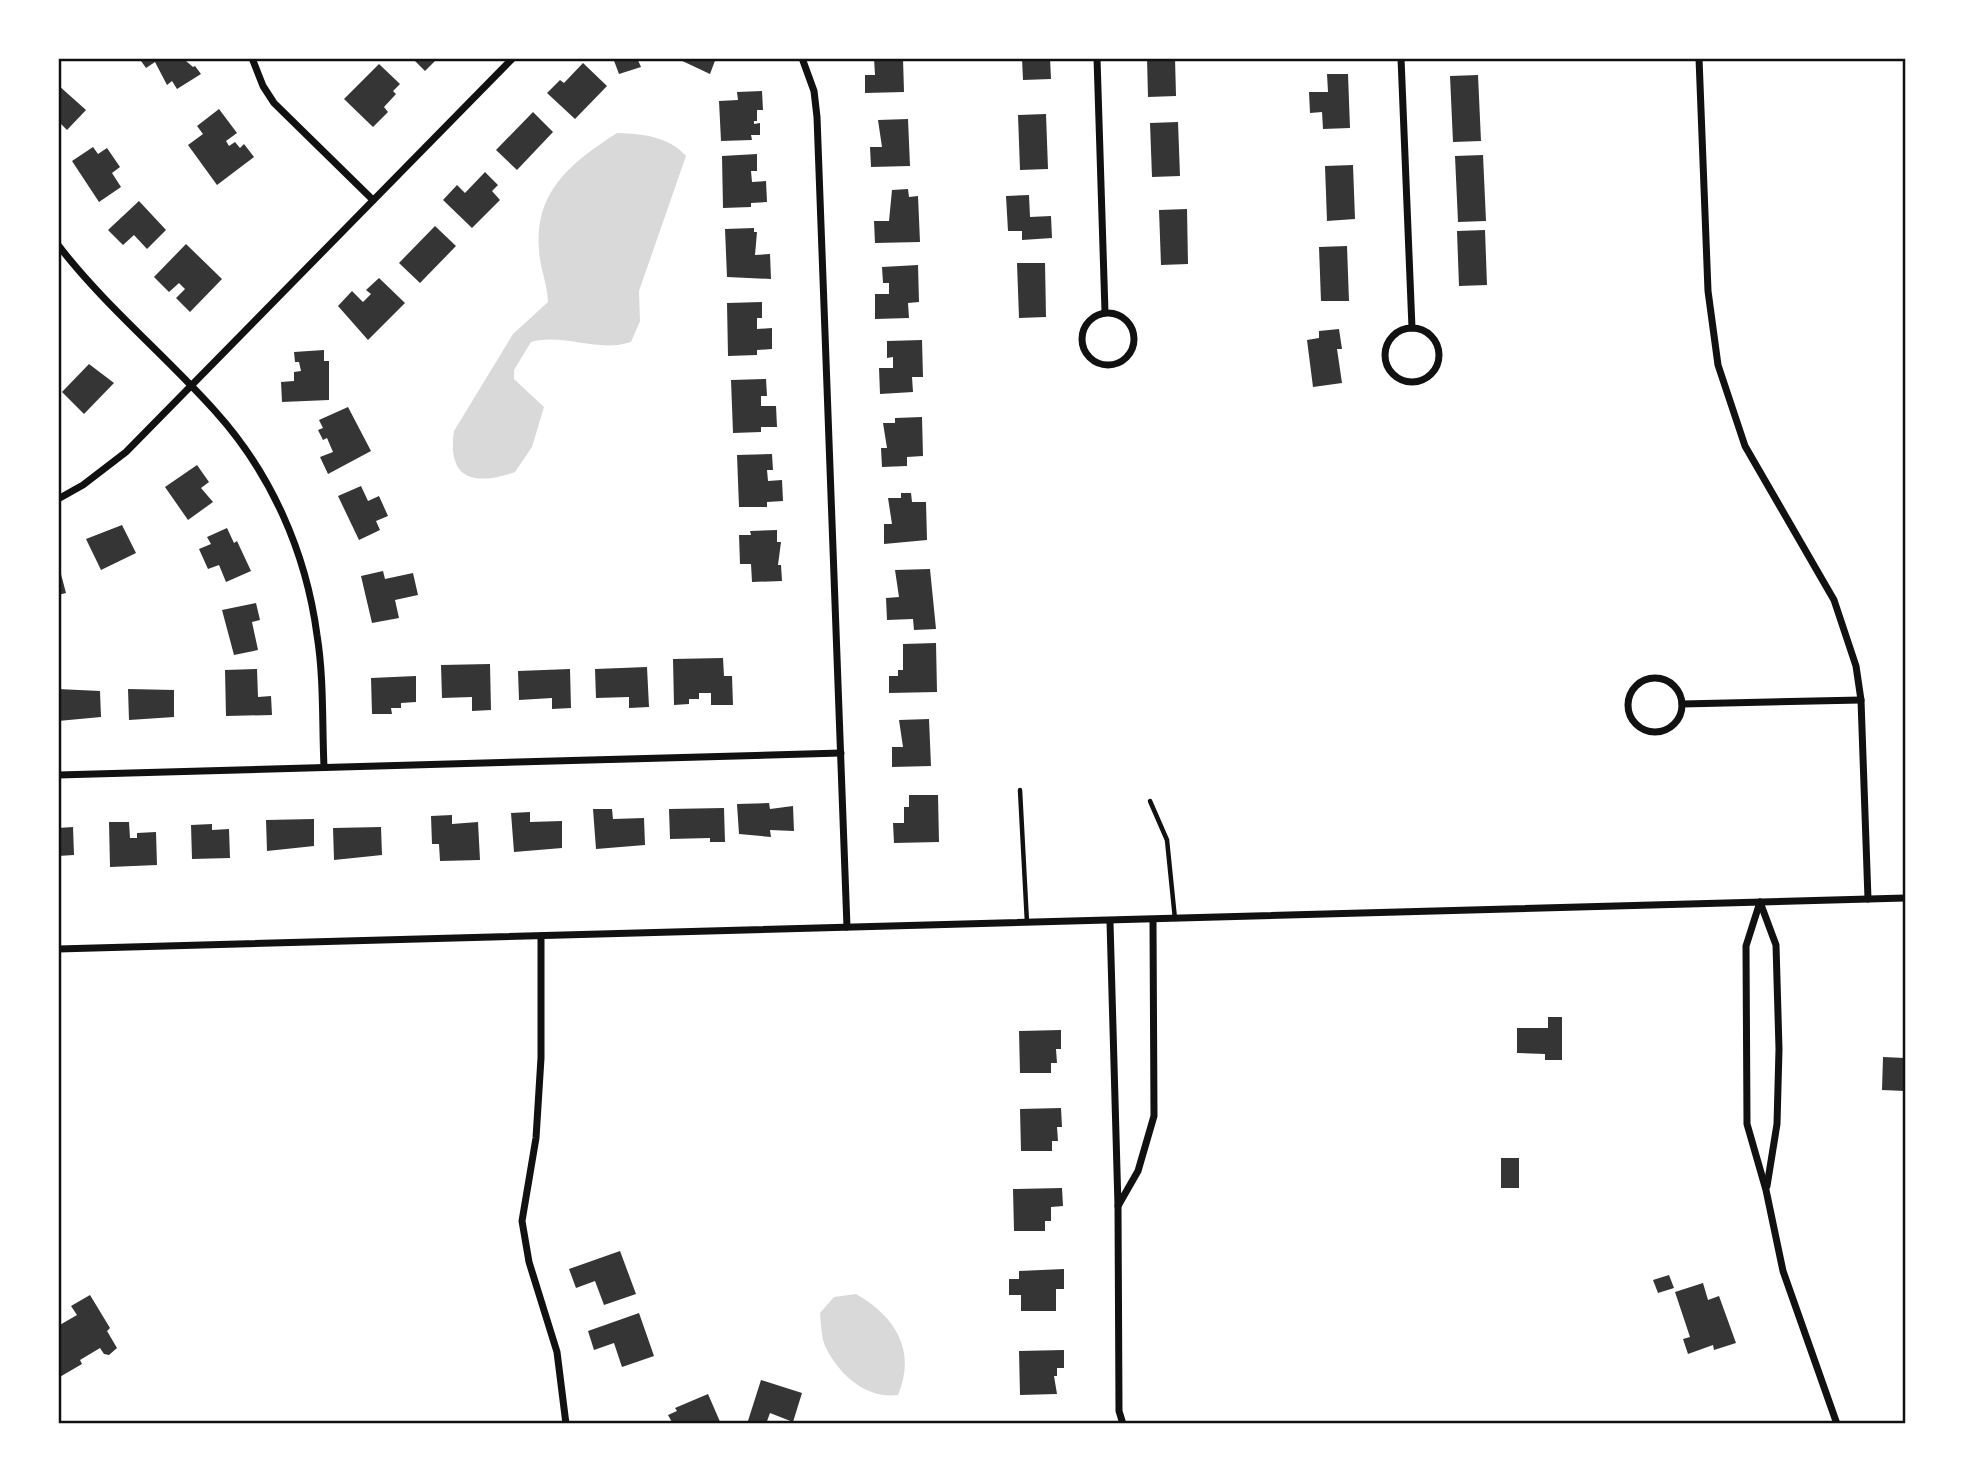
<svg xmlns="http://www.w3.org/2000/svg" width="1963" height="1482" font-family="Figtree,sans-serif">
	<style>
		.water { fill: #d9d9d9 }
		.building { fill: #353535 }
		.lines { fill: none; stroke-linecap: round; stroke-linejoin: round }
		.service { stroke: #111; stroke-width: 4.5 }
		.minor { stroke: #111; stroke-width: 7 }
		.neatline { fill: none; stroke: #111; stroke-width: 2.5 }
	</style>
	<rect width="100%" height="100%" fill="#fff"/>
	<g class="water">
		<path d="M 617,133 C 643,134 668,136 686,156 L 639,291 L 640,321 L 631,342 C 597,353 565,333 531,342 L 514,370 L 514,379 L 544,407 L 532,447 L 515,472 C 474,486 447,480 454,431 L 513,334 L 548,302 C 547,281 540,269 539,250 C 534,191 572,162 617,133 Z"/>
		<path d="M 856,1294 C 895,1316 917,1351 898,1395 C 866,1399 839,1375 825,1346 C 821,1336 821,1323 820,1313 L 834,1297 Z"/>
	</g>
	<g class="building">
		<polygon points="139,58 191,58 186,61 193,67 195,66 201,74 177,89 172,81 167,85 155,62 146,68"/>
		<polygon points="412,58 438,58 425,71"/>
		<polygon points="613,58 637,58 641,67 619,74"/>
		<polygon points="676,58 716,58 710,74"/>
		<polygon points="874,58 903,58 904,92 865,93 865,75 875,75"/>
		<polygon points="1022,58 1050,58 1051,79 1023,80"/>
		<polygon points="1147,58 1175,58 1176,96 1148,97"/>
		<polygon points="583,63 607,86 575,119 547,93 560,80 564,83"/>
		<polygon points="379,64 400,84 393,91 396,94 384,107 388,112 373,127 344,99"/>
		<polygon points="1327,74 1348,74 1350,128 1323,129 1322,112 1310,113 1309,92 1328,92"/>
		<polygon points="1478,75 1481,141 1453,142 1450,76"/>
		<polygon points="58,85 86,110 67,130 58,121"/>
		<polygon points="762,91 763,110 757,110 757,121 754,121 754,124 760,123 760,135 751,135 752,140 721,141 719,101 738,100 737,92"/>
		<polygon points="219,109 237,133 226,141 229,146 235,142 240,148 244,144 254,157 217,185 188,145 203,134 197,126"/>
		<polygon points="533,112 553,132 517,170 496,150"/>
		<polygon points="1046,114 1048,169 1020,170 1018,115"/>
		<polygon points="908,119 910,166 871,167 870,147 882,147 878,120"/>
		<polygon points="1178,122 1180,176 1152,177 1150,123"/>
		<polygon points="93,147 98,154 107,148 120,167 112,173 121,187 99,202 72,161"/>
		<polygon points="757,154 757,171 751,171 752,182 766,181 767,202 751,203 751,207 723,208 722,156"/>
		<polygon points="1483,155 1486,221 1458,222 1455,156"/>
		<polygon points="1353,165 1355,219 1327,221 1325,166"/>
		<polygon points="485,172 498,185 492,191 500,200 472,228 443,200 457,185 465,193"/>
		<polygon points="908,189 909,197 918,196 920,242 875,243 874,221 889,221 892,190"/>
		<polygon points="1029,195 1030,217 1051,216 1052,238 1022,240 1022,231 1008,231 1006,196"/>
		<polygon points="139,201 166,230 147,249 134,235 123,245 108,230"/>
		<polygon points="1187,209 1188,264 1161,265 1159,210"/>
		<polygon points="435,226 456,246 420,283 399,263"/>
		<polygon points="754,228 754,232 757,232 755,255 770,254 771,279 727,277 725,229"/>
		<polygon points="1485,230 1487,285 1459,286 1457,231"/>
		<polygon points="186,244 222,279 190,312 176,298 185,289 179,283 169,292 154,277"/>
		<polygon points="1347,246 1349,301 1321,301 1319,247"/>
		<polygon points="1017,263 1045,263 1046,317 1019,318"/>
		<polygon points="918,265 919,302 908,303 909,318 875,319 875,294 889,294 889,283 883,283 882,267"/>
		<polygon points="379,278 405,303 368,340 338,306 352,291 363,302 371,294 366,290"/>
		<polygon points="762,302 762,318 757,318 757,329 772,328 772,349 757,350 757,355 728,356 727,303"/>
		<polygon points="1339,329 1342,349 1337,349 1342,383 1313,387 1307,340 1319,338 1319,331"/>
		<polygon points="922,340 923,377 912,377 913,392 880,394 879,368 893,368 893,357 887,358 887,341"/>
		<polygon points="324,350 324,361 329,361 329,400 282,402 281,382 294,381 294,372 301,371 299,362 295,362 294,352"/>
		<polygon points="89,364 114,383 84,414 62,392"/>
		<polygon points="766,379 767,396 761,396 761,406 776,406 777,427 761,427 761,432 733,433 731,380"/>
		<polygon points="348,407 371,451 328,474 320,457 333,452 327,438 323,440 318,430 323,428 319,420"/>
		<polygon points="922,417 923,456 907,457 907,466 882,467 881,448 887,448 883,423 895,423 895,418"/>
		<polygon points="772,454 773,470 767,470 768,481 782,480 783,501 767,502 767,507 739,507 737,455"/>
		<polygon points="197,465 209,482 201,488 213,502 188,520 165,487"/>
		<polygon points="361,486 368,501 379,496 388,516 376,521 380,530 359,540 338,496"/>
		<polygon points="901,493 911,493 912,502 926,502 927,540 884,544 884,524 892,524 888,498 901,498"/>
		<polygon points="122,525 136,553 101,570 86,539"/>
		<polygon points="227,528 234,543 237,541 251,571 226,582 219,565 208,569 199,549 211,544 207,537"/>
		<polygon points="777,530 777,542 781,542 778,565 781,565 782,581 752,582 751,564 740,564 739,535 751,535 750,531"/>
		<polygon points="58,563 66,593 58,595"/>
		<polygon points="930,569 936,629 914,630 913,619 887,620 886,598 899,597 895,570"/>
		<polygon points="383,571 385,579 413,573 418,595 395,600 399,618 372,623 361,576"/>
		<polygon points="256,603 260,620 252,622 258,650 234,655 222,610"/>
		<polygon points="936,643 937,692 889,693 889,676 898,676 898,670 903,670 903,644"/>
		<polygon points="723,658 724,676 732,676 733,705 711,705 711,693 699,693 699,699 689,699 689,704 674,705 673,659"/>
		<polygon points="490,664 491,710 472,711 472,697 442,698 441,665"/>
		<polygon points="647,667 649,707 629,708 629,697 596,698 595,669"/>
		<polygon points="257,669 258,697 271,696 272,715 226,716 225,670"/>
		<polygon points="570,669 571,708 552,709 552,698 519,700 518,671"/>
		<polygon points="416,676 416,702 401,703 401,708 391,708 392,714 372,714 371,678"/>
		<polygon points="58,689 100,691 101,717 58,721"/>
		<polygon points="128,689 174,690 174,717 129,720"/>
		<polygon points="929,719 931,766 892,767 892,747 903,747 899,720"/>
		<polygon points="909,795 938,795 939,842 894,843 893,823 904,823 904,807 909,807"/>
		<polygon points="769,803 770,809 793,806 794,831 770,830 771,837 739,834 737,804"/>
		<polygon points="724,808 725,842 710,842 710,838 670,839 669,809"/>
		<polygon points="593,809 612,809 613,819 644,818 645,845 596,849"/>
		<polygon points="530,812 530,822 562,821 562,848 514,852 511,813"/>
		<polygon points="452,815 452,824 478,822 480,860 440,861 439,844 432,844 431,816"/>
		<polygon points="314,819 314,846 267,851 266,820"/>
		<polygon points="109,822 129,822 130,838 137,838 137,833 156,832 157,865 110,867"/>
		<polygon points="212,824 212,830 229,829 230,858 192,859 191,825"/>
		<polygon points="73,827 74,855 58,856 58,828"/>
		<polygon points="381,827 382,855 334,860 333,828"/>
		<polygon points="1548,1017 1562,1017 1562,1060 1545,1060 1545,1054 1517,1053 1517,1028 1548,1028"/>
		<polygon points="1061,1030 1061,1049 1056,1049 1057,1063 1051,1063 1051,1073 1020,1073 1019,1031"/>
		<polygon points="1883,1057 1905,1058 1905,1091 1882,1090"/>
		<polygon points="1061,1108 1062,1127 1057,1127 1058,1141 1052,1141 1052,1151 1021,1151 1020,1109"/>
		<rect x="1501" y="1158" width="18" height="30"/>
		<polygon points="1062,1188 1063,1206 1051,1207 1051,1221 1045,1221 1045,1231 1014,1231 1013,1189"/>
		<polygon points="620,1251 636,1294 604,1305 595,1281 576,1288 569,1269"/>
		<polygon points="1064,1269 1064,1289 1056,1289 1056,1311 1021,1311 1021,1295 1009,1295 1009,1279 1019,1279 1019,1271"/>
		<polygon points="1669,1275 1674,1288 1658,1293 1653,1280"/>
		<polygon points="1703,1283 1708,1300 1719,1296 1736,1343 1714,1350 1713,1345 1688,1354 1683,1339 1690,1337 1675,1292"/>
		<polygon points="90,1295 110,1328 107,1331 117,1348 109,1355 104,1354 100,1348 80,1360 82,1364 58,1378 58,1326 77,1315 71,1306"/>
		<polygon points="639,1313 654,1356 622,1367 614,1343 594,1350 588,1331"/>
		<polygon points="1064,1350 1064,1368 1057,1368 1057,1376 1054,1376 1057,1394 1020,1395 1019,1351"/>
		<polygon points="761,1380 802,1393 793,1422 770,1413 766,1424 747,1424"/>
		<polygon points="708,1394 721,1424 673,1424 668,1415 677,1411 675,1408"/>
	</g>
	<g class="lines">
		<g class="service">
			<polyline points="1020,790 1027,923"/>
			<polyline points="1150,801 1167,840 1175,919"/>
		</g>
		<g class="minor">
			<polyline points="252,58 263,86 274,103 373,200"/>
			<polyline points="802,58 814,91 817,117 847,927"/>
			<polyline points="1097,58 1105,312"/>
			<polyline points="1401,58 1412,328"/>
			<polyline points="1699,58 1708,291 1718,365 1745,446 1834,600 1856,666 1861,700 1868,899"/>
			<path d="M 58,245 C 105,306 164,354 215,411 C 271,473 306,552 317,635 C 324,678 322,723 324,767"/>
			<circle cx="1108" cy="339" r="26"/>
			<circle cx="1412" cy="355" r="27"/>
			<polyline points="58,499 83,485 126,452 513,58"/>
			<circle cx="1655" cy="705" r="27"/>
			<polyline points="1682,704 1861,700"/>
			<polyline points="58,775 841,753"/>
			<polyline points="1760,902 1746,946 1747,1124 1766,1190 1783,1271 1837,1424"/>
			<polyline points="1760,902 1776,945 1779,1049 1777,1124 1767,1186"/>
			<polyline points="1110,922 1118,1206 1138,1171 1154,1116 1153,921"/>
			<polyline points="541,936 541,1058 536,1138 522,1221 529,1262 557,1352 566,1424"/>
			<polyline points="58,949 1905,898"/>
			<polyline points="1118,1206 1119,1411 1123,1424"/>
		</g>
	</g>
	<rect width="1963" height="1482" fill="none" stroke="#ffffff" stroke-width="119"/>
	<rect x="60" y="60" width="1844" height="1362" class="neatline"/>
</svg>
